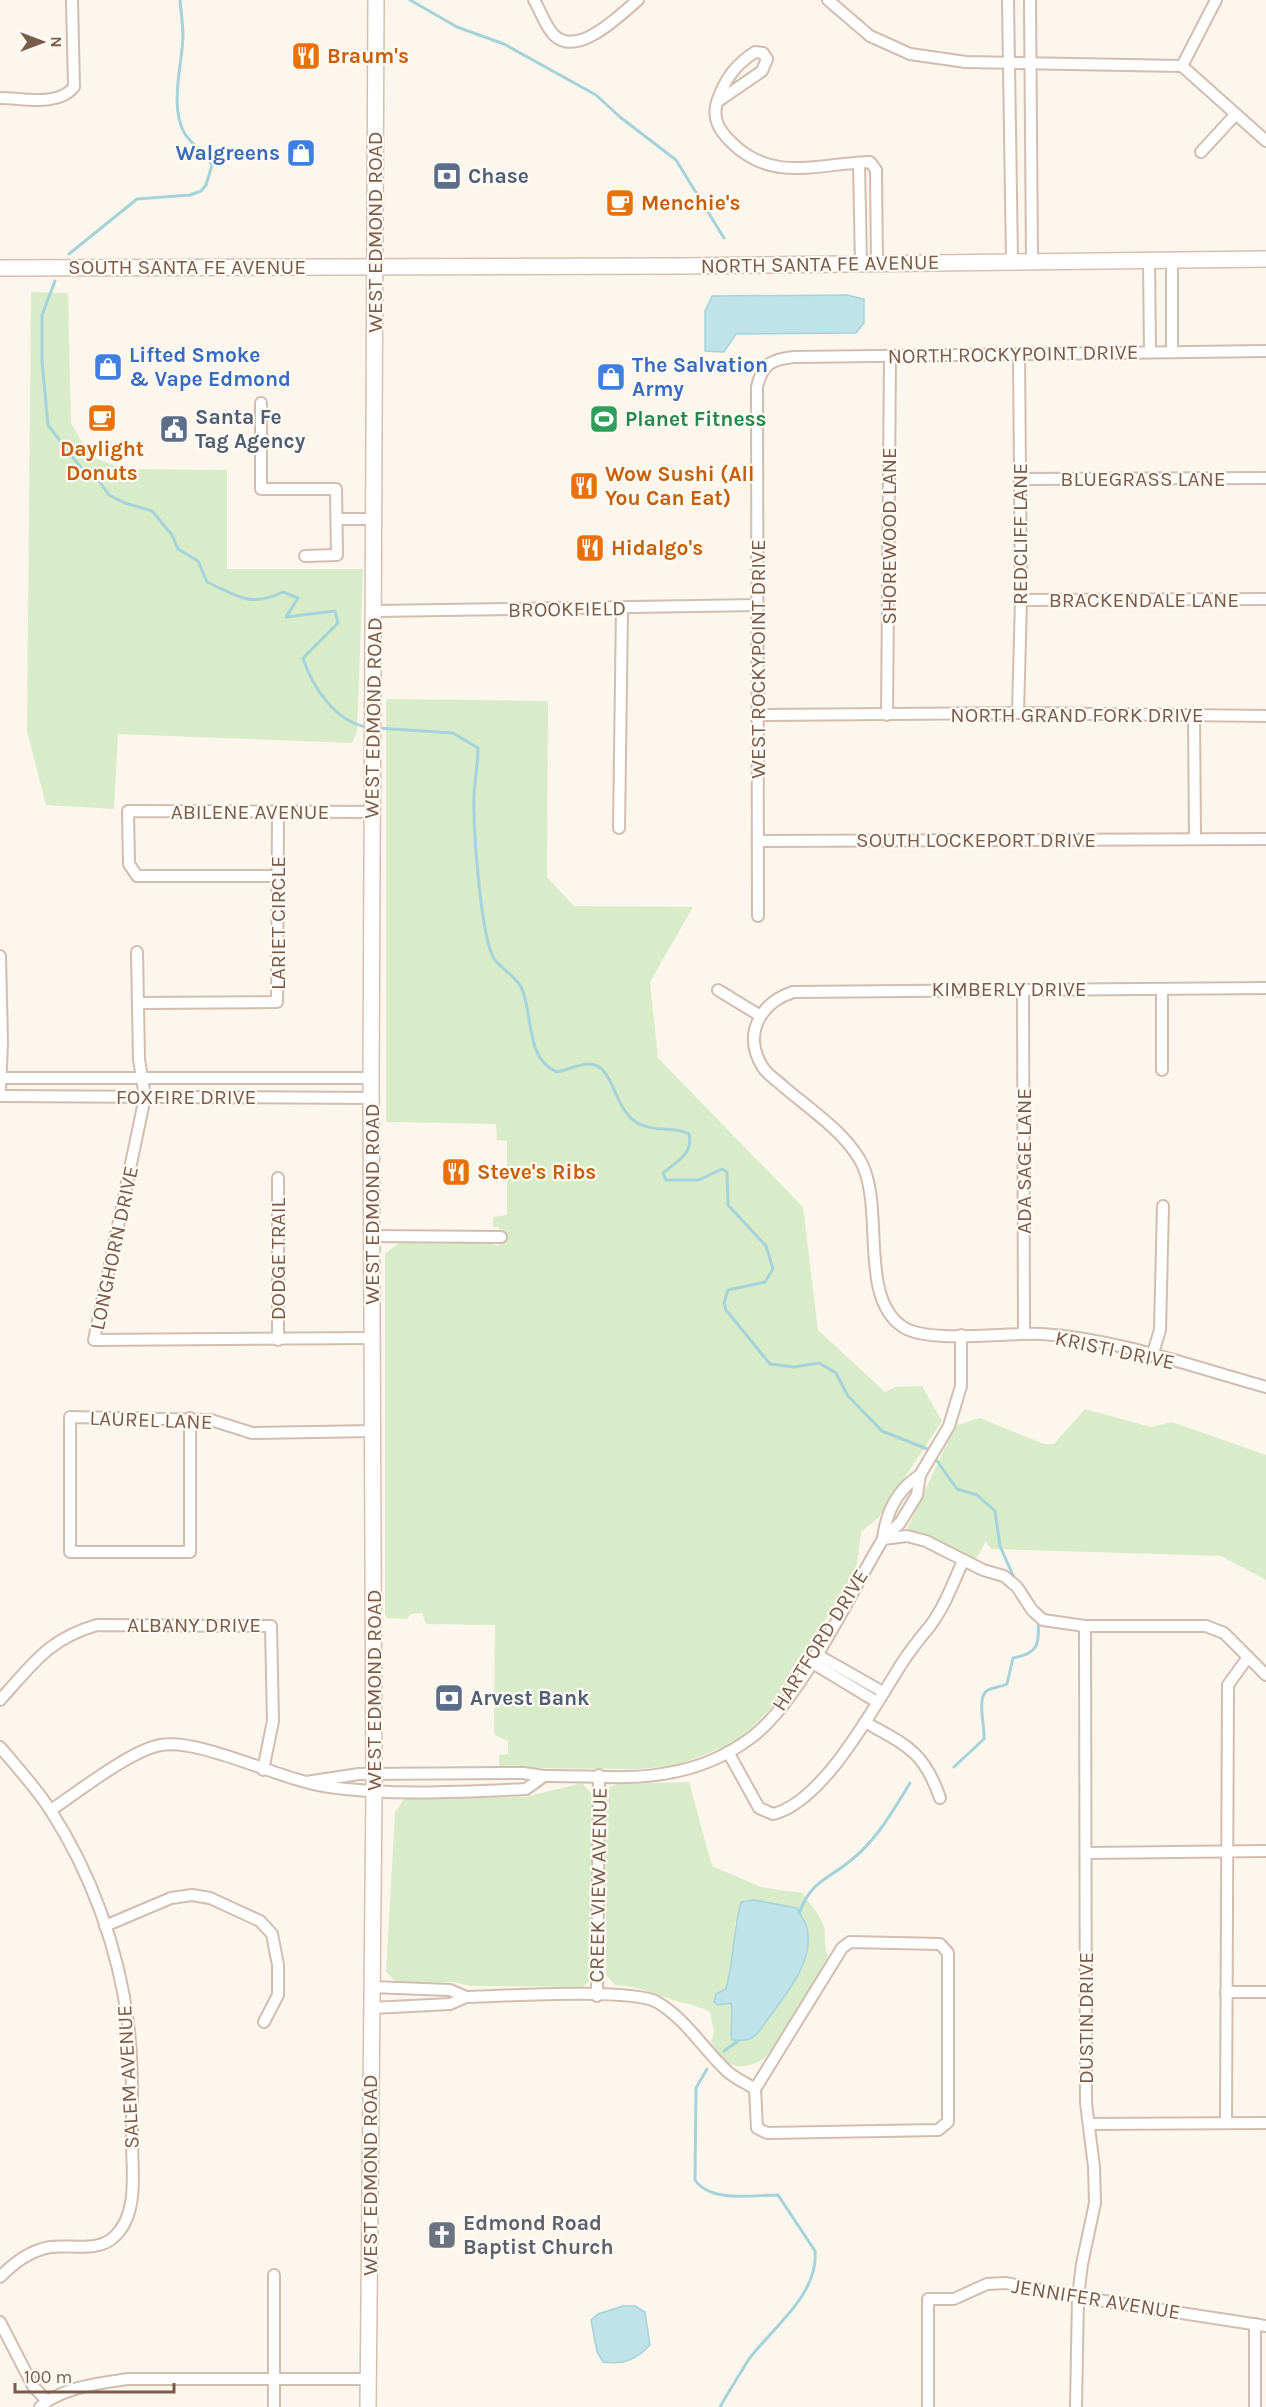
<svg xmlns="http://www.w3.org/2000/svg" width="1266" height="2407" font-family="Karla,sans-serif">
	<style>
		.green { fill: #d8ecc9; fill-rule: evenodd }
		.water { fill: #bfe3e8; stroke: #a5d3da; stroke-width: 1.5 }
		.lines { fill: none; stroke-linecap: round; stroke-linejoin: round }
		.stream { stroke: #a5d3da; stroke-width: 3 }
		.street-casing { stroke: #d1beb0; stroke-width: 14 }
		.secondary-casing { stroke: #d6c0b0; stroke-width: 18 }
		.street { stroke: #fff; stroke-width: 10 }
		.secondary { stroke: #fff; stroke-width: 15 }
		.labels { text-anchor: middle; dominant-baseline: central; stroke-width: 4.5; stroke-linejoin: round; paint-order: stroke }
		.food-label { font-size: 21px; font-weight: bold; fill: #c56008; stroke: #fffaf3; text-anchor: start }
		.shop-label { font-size: 21px; font-weight: bold; fill: #366cbe; stroke: #fffaf3; text-anchor: start }
		.service-label { font-size: 21px; font-weight: bold; fill: #4e5e75; stroke: #fffaf3; text-anchor: start }
		.street-label { font-size: 21px; fill: #7a5c4d; stroke: #fffaf3 }
		.leisure-label { font-size: 21px; font-weight: bold; fill: #27864d; stroke: #fffaf3; text-anchor: start }
		.worship-label { font-size: 21px; font-weight: bold; fill: #5b616d; stroke: #fffaf3; text-anchor: start }
	</style>
	<rect width="100%" height="100%" fill="#fdf6ec"/>
	<g class="green">
		<polygon points="31,292 68,293 71,423 90,456 123,469 227,470 227,569 363,569 357,732 352,743 118,734 114,809 46,805 27,731"/>
		<polygon points="386,699 548,701 547,877 574,906 693,907 650,982 658,1058 803,1207 818,1330 885,1392 895,1387 922,1386 942,1421 878,1518 861,1532 856,1569 776,1703 737,1742 675,1766 638,1769 499,1768 499,1755 508,1754 508,1741 496,1736 494,1732 495,1625 426,1624 422,1613 411,1614 407,1619 387,1618 385,1613 385,1253 401,1242 488,1243 499,1246 499,1227 493,1227 493,1217 507,1215 507,1141 497,1140 496,1124 386,1122"/>
		<polygon points="1085,1409 1151,1427 1172,1422 1266,1455 1266,1580 1221,1556 991,1549 986,1541 975,1561 923,1534 909,1531 908,1527 955,1426 980,1418 1044,1444 1054,1444"/>
		<path d="M 689,1782 L 712,1866 L 761,1887 L 802,1893 C 810,1904 820,1914 824,1927 C 826,1938 824,1947 828,1957 C 819,1972 772,2054 763,2059 C 738,2074 724,2065 711,2042 L 714,2032 L 710,2012 C 701,2007 693,2005 683,2003 C 659,1996 641,1986 615,1985 L 606,1975 L 605,1796 L 610,1787 L 617,1784 ZM 754,1900 L 797,1908 L 807,1928 L 805,1959 L 760,2030 C 752,2041 745,2042 732,2040 L 733,2015 L 731,2002 L 718,2005 L 716,1994 L 726,1989 L 733,1953 L 735,1922 Z"/>
		<polygon points="582,1783 592,1794 593,1978 583,1987 470,1986 454,1982 397,1983 386,1972 395,1812 404,1799 525,1797"/>
	</g>
	<g class="water">
		<polygon points="847,295 864,299 864,323 856,333 736,334 724,352 705,351 705,311 712,296"/>
		<path d="M 754,1900 L 797,1908 C 800,1915 806,1922 807,1929 C 816,1964 778,2003 760,2030 C 752,2041 745,2041 732,2040 C 729,2029 734,2015 731,2003 L 718,2005 L 714,2002 L 716,1994 L 726,1989 C 734,1960 733,1930 741,1902 Z"/>
		<path d="M 623,2306 L 635,2306 L 645,2312 L 650,2345 C 636,2360 623,2365 603,2362 L 597,2352 L 591,2320 L 598,2314 Z"/>
	</g>
	<g class="lines">
		<g class="stream">
			<polyline points="410,0 457,27 504,44 596,95 620,117 676,160 724,238"/>
			<path d="M 69,254 L 137,199 L 190,195 L 201,191 L 206,185 L 212,165 C 205,152 192,145 185,134 C 169,107 182,66 183,37 C 183,25 181,12 180,0"/>
			<path d="M 55,281 L 42,315 L 42,361 L 48,425 L 74,459 L 83,470 L 99,481 L 109,495 L 125,503 L 152,511 L 172,535 L 178,549 L 198,561 L 207,582 C 238,596 249,608 283,592 L 298,598 L 286,617 L 335,611 L 338,623 L 303,658 C 312,686 335,722 367,727"/>
			<path d="M 377,728 L 453,733 L 478,748 C 478,763 475,779 474,794 C 473,825 480,930 493,957 C 499,968 515,975 521,987 C 534,1013 524,1058 557,1072 C 567,1070 579,1064 589,1064 C 614,1064 613,1108 636,1122 C 653,1133 677,1126 689,1134 C 694,1153 676,1162 663,1173 L 666,1180 L 699,1180 L 722,1169 L 727,1172 L 728,1205 L 766,1246 L 773,1269 L 765,1282 L 728,1290 L 724,1303 L 726,1310 L 770,1364 L 794,1367 L 819,1363 L 836,1373 L 848,1396 L 882,1431 L 930,1450"/>
			<polyline points="935,1458 957,1489 977,1495 995,1511 1000,1546 1015,1580"/>
			<path d="M 954,1767 L 984,1739 C 985,1726 976,1696 988,1690 C 994,1687 1001,1687 1007,1684 L 1013,1658 C 1037,1654 1040,1645 1038,1621"/>
			<path d="M 799,1913 C 812,1880 826,1881 850,1861 C 876,1841 893,1811 910,1783"/>
			<polyline points="724,2051 738,2041"/>
			<path d="M 707,2069 L 696,2088 L 695,2180 C 711,2203 752,2195 778,2195 L 815,2251 C 819,2294 773,2327 749,2359 C 739,2375 729,2391 720,2407"/>
		</g>
		<g class="street-casing">
			<g id="street">
				<path d="M 534,0 C 541,11 545,27 555,36 C 579,57 620,15 638,0"/>
				<polyline points="828,0 870,36 910,54 966,62 1182,66 1266,141"/>
				<polyline points="1008,0 1012,261"/>
				<polyline points="1030,0 1032,261"/>
				<polyline points="1182,66 1216,0"/>
				<path d="M 0,98 C 24,98 58,107 74,87 L 72,0"/>
				<path d="M 717,102 C 725,79 735,65 755,52 L 763,53 L 767,59 L 762,71 L 717,102 C 712,119 719,130 731,142 C 773,184 819,163 870,162 L 876,170 L 877,264"/>
				<polyline points="1201,152 1235,115"/>
				<polyline points="859,163 861,264"/>
				<polyline points="1149,260 1150,352"/>
				<polyline points="1172,260 1172,352"/>
				<polyline points="261,403 261,489 336,489 337,555 305,556"/>
				<polyline points="1020,479 1266,478"/>
				<polyline points="337,519 374,519"/>
				<polyline points="1021,600 1266,599"/>
				<polyline points="375,611 758,605"/>
				<polyline points="1018,713 1021,600 1019,355"/>
				<polyline points="758,715 1018,713 1266,716"/>
				<polyline points="887,715 890,357"/>
				<polyline points="1194,716 1195,839"/>
				<polyline points="619,828 622,609"/>
				<polyline points="758,841 1266,839"/>
				<polyline points="278,876 137,876 129,864 128,811 372,812"/>
				<path d="M 758,916 L 757,387 C 762,364 772,359 794,357 L 1266,351"/>
				<polyline points="137,952 139,1059 145,1097 94,1340 373,1338"/>
				<polyline points="0,956 2,1043 0,1089"/>
				<path d="M 1266,988 L 793,992 C 760,1003 743,1034 762,1066 C 766,1074 778,1081 785,1088 C 810,1109 843,1131 860,1160 C 886,1205 857,1297 903,1327 C 929,1344 1007,1332 1042,1334 C 1118,1339 1193,1367 1266,1387"/>
				<polyline points="1023,989 1024,1333"/>
				<polyline points="718,990 759,1015"/>
				<polyline points="139,1003 277,1002 278,813"/>
				<polyline points="1162,1070 1162,989"/>
				<polyline points="1,1078 371,1078"/>
				<polyline points="0,1096 371,1098"/>
				<polyline points="278,1178 278,1340"/>
				<polyline points="372,1236 501,1237"/>
				<polyline points="1152,1356 1160,1330 1163,1206"/>
				<polyline points="190,1418 190,1552 70,1552 70,1417 211,1420 252,1433 373,1431"/>
				<polyline points="883,1539 907,1536 926,1541 983,1570 1004,1576 1017,1587 1032,1610 1043,1620 1085,1626 1206,1626 1224,1633 1266,1675"/>
				<path d="M 883,1539 C 886,1512 897,1490 920,1475"/>
				<polyline points="816,1654 883,1692"/>
				<polyline points="811,1662 877,1702"/>
				<path d="M 0,1700 C 33,1664 48,1639 97,1625 L 271,1626 L 273,1721 L 263,1770"/>
				<path d="M 865,1722 C 906,1745 924,1751 940,1798"/>
				<path d="M 0,1747 C 17,1767 37,1789 51,1811 C 91,1873 119,1950 128,2023 C 133,2062 132,2101 132,2141 C 132,2171 139,2213 115,2236 C 99,2253 70,2244 50,2247 C 29,2251 14,2263 0,2277"/>
				<path d="M 728,1752 L 759,1808 L 773,1814 C 824,1802 875,1705 902,1663 C 911,1649 920,1638 930,1626 C 945,1606 953,1583 963,1561"/>
				<path d="M 544,1776 C 584,1775 628,1781 668,1773 C 698,1768 727,1756 752,1737 C 801,1700 849,1595 883,1539 L 900,1523 L 917,1495 L 920,1475 L 949,1426 L 961,1386 L 961,1335"/>
				<path d="M 51,1810 C 78,1792 131,1750 161,1745 C 201,1738 282,1781 329,1787 C 392,1796 461,1792 526,1789 L 544,1776 L 523,1773 L 359,1774 L 306,1782"/>
				<polyline points="1087,1853 1266,1851"/>
				<polyline points="105,1926 171,1898 192,1895 210,1898 260,1921 272,1934 278,1965 278,1995 264,2022"/>
				<polygon points="850,1942 940,1944 948,1953 948,2122 938,2130 767,2133 757,2128 755,2089 842,1948"/>
				<path d="M 371,1987 L 450,1990 L 466,1997 C 502,1996 631,1988 657,2002 C 687,2020 703,2049 728,2072 C 736,2079 746,2083 755,2089"/>
				<polyline points="1226,1992 1266,1992"/>
				<polyline points="597,1996 599,1775"/>
				<polyline points="372,2008 450,2004 466,1997"/>
				<polyline points="1226,2123 1228,1685 1248,1657"/>
				<polyline points="1089,2124 1266,2123"/>
				<polyline points="0,2322 33,2386 47,2401"/>
				<polyline points="1255,2324 1255,2407"/>
				<path d="M 40,2407 C 62,2387 100,2383 128,2379 L 368,2379"/>
				<polyline points="274,2407 274,2275"/>
				<polyline points="928,2407 928,2299 954,2299 987,2284 1006,2283 1078,2297 1266,2326"/>
				<polyline points="1076,2407 1078,2297 1082,2264 1095,2203 1094,2167 1086,2103 1085,1626"/>
			</g>
		</g>
		<g class="secondary-casing">
			<g id="secondary">
				<polyline points="0,268 682,266 1266,259"/>
				<polyline points="368,2407 374,1790 371,1078 376,0"/>
			</g>
		</g>
		<use href="#street" class="street"/>
		<use href="#secondary" class="secondary"/>
	</g>
	<defs>
		<g id="restaurant-square" transform="scale(1.5)"><rect x="-9" y="-9" width="18" height="18" rx="4" fill="#e8710a" stroke="#fffaf3"/><path d="M-5-6h1v4h1v-4h1v4h1v-4h1v5L-1.5 .5V6h-2V.5L-5-1ZM5-6V6H3V1.5H1.5Q1.5-4 5-6Z" fill="#fff"/></g>
		<g id="shop-square" transform="scale(1.5)"><rect x="-9" y="-9" width="18" height="18" rx="4" fill="#3f7fe0" stroke="#fffaf3"/><path d="M-5-2.5h2.3a2.7 3.5 0 0 1 5.4 0H5L5.5 6h-11ZM-1.5-2.5h3a1.5 2.3 0 0 0-3 0Z" fill="#fff"/></g>
		<g id="bank-square" transform="scale(1.5)"><rect x="-9" y="-9" width="18" height="18" rx="4" fill="#5c6f8a" stroke="#fffaf3"/><path d="M-6-4H6V4H-6ZM0-2.3a2.3 2.3 0 1 0 0 4.6a2.3 2.3 0 1 0 0-4.6Z" fill="#fff"/></g>
		<g id="cafe-square" transform="scale(1.5)"><rect x="-9" y="-9" width="18" height="18" rx="4" fill="#e8710a" stroke="#fffaf3"/><path d="M-5.5-4.5H6V0H3Q3 3.5 0 3.5H-2.5Q-5.5 3.5-5.5 0ZM3-3.2v2h1.7v-2ZM-6 4.5H4V6H-6Z" fill="#fff"/></g>
		<g id="stadium-square" transform="scale(1.5)"><rect x="-9" y="-9" width="18" height="18" rx="4" fill="#2e9e5b" stroke="#fffaf3"/><path d="M0-5a6.5 5 0 1 0 0 10a6.5 5 0 1 0 0-10ZM-3.5-1.8h7v3.6h-7Z" fill="#fff"/></g>
		<g id="civic-square" transform="scale(1.5)"><rect x="-9" y="-9" width="18" height="18" rx="4" fill="#5c6f8a" stroke="#fffaf3"/><path d="M-.6-6.5H3V-4.5H.6V-3L4-1V1h2V6H-6V1h2V-1L-.6-3ZM-1.2 2.5V6h2.4V2.5Z" fill="#fff"/></g>
		<g id="church-square" transform="scale(1.5)"><rect x="-9" y="-9" width="18" height="18" rx="4" fill="#6b7280" stroke="#fffaf3"/><path d="M-1.2-6h2.4v3.5h3.3v2.4h-3.3V6h-2.4V-.1h-3.3v-2.4h3.3Z" fill="#fff"/></g>
	</defs>
	<g fill-rule="evenodd">
		<use href="#restaurant-square" x="306" y="56"/>
		<use href="#shop-square" x="301" y="153"/>
		<use href="#bank-square" x="447" y="176"/>
		<use href="#cafe-square" x="620" y="203"/>
		<use href="#shop-square" x="108" y="367"/>
		<use href="#shop-square" x="611" y="377"/>
		<use href="#cafe-square" x="102" y="418"/>
		<use href="#stadium-square" x="604" y="419"/>
		<use href="#civic-square" x="174" y="429"/>
		<use href="#restaurant-square" x="584" y="486"/>
		<use href="#restaurant-square" x="590" y="548"/>
		<use href="#restaurant-square" x="456" y="1172"/>
		<use href="#bank-square" x="449" y="1698"/>
		<use href="#church-square" x="442" y="2235"/>
	</g>
	<g class="labels">
		<g class="food-label">
			<text x="327" y="56">Braum's</text>
			<text x="641" y="203">Menchie's</text>
			<text x="102" y="449" text-anchor="middle">Daylight<tspan x="102" dy="24">Donuts</tspan></text>
			<text x="605" y="474">Wow Sushi (All<tspan x="605" dy="24">You Can Eat)</tspan></text>
			<text x="611" y="548">Hidalgo's</text>
			<text x="477" y="1172">Steve's Ribs</text>
		</g>
		<g class="shop-label">
			<text x="280" y="153" text-anchor="end">Walgreens</text>
			<text x="129" y="355">Lifted Smoke<tspan x="129" dy="24">&amp; Vape Edmond</tspan></text>
			<text x="632" y="365">The Salvation<tspan x="632" dy="24">Army</tspan></text>
		</g>
		<g class="service-label">
			<text x="468" y="176">Chase</text>
			<text x="195" y="417">Santa Fe<tspan x="195" dy="24">Tag Agency</tspan></text>
			<text x="470" y="1698">Arvest Bank</text>
		</g>
		<g class="street-label">
			<text transform="translate(375 232) rotate(-90)">WEST EDMOND ROAD</text>
			<text transform="translate(820 264) rotate(-1)">NORTH SANTA FE AVENUE</text>
			<text x="187" y="267">SOUTH SANTA FE AVENUE</text>
			<text transform="translate(1013 354) rotate(-1)">NORTH ROCKYPOINT DRIVE</text>
			<text x="1143" y="479">BLUEGRASS LANE</text>
			<text transform="translate(1020 534) rotate(-90)">REDCLIFF LANE</text>
			<text transform="translate(889 536) rotate(-90)">SHOREWOOD LANE</text>
			<text x="1144" y="600">BRACKENDALE LANE</text>
			<text transform="translate(567 609) rotate(-1)">BROOKFIELD</text>
			<text transform="translate(758 659) rotate(-90)">WEST ROCKYPOINT DRIVE</text>
			<text x="1077" y="715">NORTH GRAND FORK DRIVE</text>
			<text transform="translate(373 718) rotate(-89)">WEST EDMOND ROAD</text>
			<text x="250" y="812">ABILENE AVENUE</text>
			<text x="976" y="840">SOUTH LOCKEPORT DRIVE</text>
			<text transform="translate(278 923) rotate(-90)">LARIET CIRCLE</text>
			<text x="1009" y="989">KIMBERLY DRIVE</text>
			<text x="186" y="1097">FOXFIRE DRIVE</text>
			<text transform="translate(1024 1161) rotate(-90)">ADA SAGE LANE</text>
			<text transform="translate(372 1204) rotate(-90)">WEST EDMOND ROAD</text>
			<text transform="translate(114 1248) rotate(-78)">LONGHORN DRIVE</text>
			<text transform="translate(278 1259) rotate(-90)">DODGE TRAIL</text>
			<text transform="translate(1115 1350) rotate(12)">KRISTI DRIVE</text>
			<text transform="translate(151 1420) rotate(2)">LAUREL LANE</text>
			<text x="194" y="1625">ALBANY DRIVE</text>
			<text transform="translate(820 1640) rotate(-58)">HARTFORD DRIVE</text>
			<text transform="translate(374 1690) rotate(-90)">WEST EDMOND ROAD</text>
			<text transform="translate(598 1885) rotate(-89)">CREEK VIEW AVENUE</text>
			<text transform="translate(1086 2018) rotate(-90)">DUSTIN DRIVE</text>
			<text transform="translate(128 2077) rotate(-93)">SALEM AVENUE</text>
			<text transform="translate(370 2175) rotate(-90)">WEST EDMOND ROAD</text>
			<text transform="translate(1096 2299) rotate(9)">JENNIFER AVENUE</text>
		</g>
		<g class="leisure-label">
			<text x="625" y="419">Planet Fitness</text>
		</g>
		<g class="worship-label">
			<text x="463" y="2223">Edmond Road<tspan x="463" dy="24">Baptist Church</tspan></text>
		</g>
	</g>
	<g transform="translate(42 42) rotate(90)" stroke="#fffaf3" stroke-width="4.5" paint-order="stroke">
	<path d="M0-4.5L10 22L0 15L-10 22Z" fill="#7a5c4d"/>
	<text y="-9" font-size="16" font-weight="bold" text-anchor="middle" fill="#7a5c4d">N</text>
	</g>
	<path d="M15 2383v9h159v-9" fill="none" stroke="#7a5c4d" stroke-width="3"/>
	<text x="24" y="2383" font-size="18" fill="#7a5c4d" stroke="#fffaf3" stroke-width="4.5" paint-order="stroke">100 m</text>
</svg>
